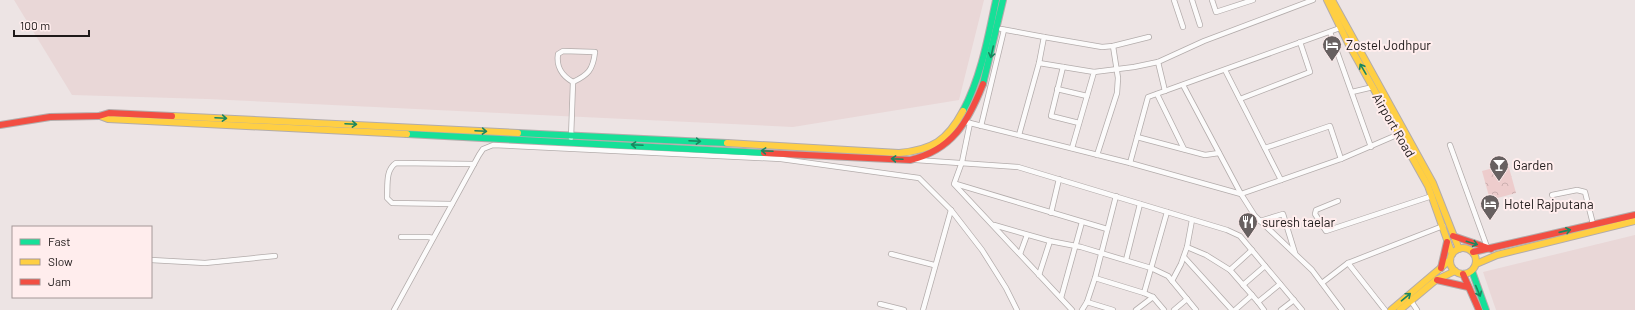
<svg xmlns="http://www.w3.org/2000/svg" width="1635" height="310" font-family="Barlow,sans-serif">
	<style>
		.built { fill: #e9d7d7 }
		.park { fill: url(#park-crowns) }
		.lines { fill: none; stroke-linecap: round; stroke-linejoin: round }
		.street-casing { stroke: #b3acab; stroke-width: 6 }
		.fast-casing { stroke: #b3acab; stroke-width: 8 }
		.slow-casing { stroke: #b3acab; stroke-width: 8 }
		.jam-casing { stroke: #b3acab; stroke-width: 8 }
		.street { stroke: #fcfbfb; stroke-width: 4.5 }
		.fast { stroke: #16e098; stroke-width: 6 }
		.slow { stroke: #ffcf43; stroke-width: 6 }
		.jam { stroke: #f24e42; stroke-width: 6 }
		.oneway { stroke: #1a865f }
		.labels { text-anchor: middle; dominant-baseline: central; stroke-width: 4; stroke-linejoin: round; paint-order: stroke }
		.poi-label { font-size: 13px; fill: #1f1919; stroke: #ffeded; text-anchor: start }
		.street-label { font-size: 13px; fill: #1f1919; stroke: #ffeded }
	</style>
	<defs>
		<pattern id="park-crowns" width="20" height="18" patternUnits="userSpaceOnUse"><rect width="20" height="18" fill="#edcccc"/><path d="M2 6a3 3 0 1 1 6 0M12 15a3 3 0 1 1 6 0" fill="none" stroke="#cbafaf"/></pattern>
	</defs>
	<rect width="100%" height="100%" fill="#ede4e4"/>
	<g class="built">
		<polygon points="14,0 984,0 959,100 793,127 207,99 72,95"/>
		<polygon points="1635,235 1635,310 1496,310 1483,272"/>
	</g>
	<polygon class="park" points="1508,164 1516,193 1490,200 1482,171"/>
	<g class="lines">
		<g class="street-casing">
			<g id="street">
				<polyline points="1174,0 1183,27"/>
				<polyline points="1192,0 1200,25"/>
				<polyline points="1212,0 1216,12 1253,0"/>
				<polyline points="1001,29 1044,37 1039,63"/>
				<polyline points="1330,32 1371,147"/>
				<polyline points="1044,37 1102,47 1113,46 1149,37"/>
				<path d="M 563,51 L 595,52 C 593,70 588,75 573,82 C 562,76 556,66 558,54 Z"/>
				<polyline points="1158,62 1165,91"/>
				<polyline points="1063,67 1051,116 1079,123"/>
				<polyline points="1225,70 1281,180"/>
				<polyline points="1094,72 1134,67 1158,62 1204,41 1313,0"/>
				<polyline points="1183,85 1241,194 1255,216 1312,270 1342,310"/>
				<polyline points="1057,89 1087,96"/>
				<polyline points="1352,92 1373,87"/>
				<polyline points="1157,94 1184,149"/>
				<polyline points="1240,99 1310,72 1300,42"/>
				<polyline points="966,122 1130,163 1241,194 1341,159 1399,134"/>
				<polyline points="970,123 962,162 954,184 1072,310"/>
				<polyline points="981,126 1004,30"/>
				<polyline points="1019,135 1039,63 1094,72 1072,148"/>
				<polyline points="1137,137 1205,155 1219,153"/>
				<polyline points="571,138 573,82"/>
				<polyline points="1450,145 1487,247"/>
				<polyline points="1265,148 1330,126 1341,159"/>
				<polyline points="1097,155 1117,93 1118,78 1113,46"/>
				<polyline points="916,160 1018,167 1227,230 1240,236 1302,310"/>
				<polyline points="1130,163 1148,97 1340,28"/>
				<polyline points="956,184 1107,229"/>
				<polyline points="1552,195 1577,190 1585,192 1593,224"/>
				<polyline points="1116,196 1095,278 1144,293 1153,297 1164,310"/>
				<polyline points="1338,201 1316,210 1315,214 1326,231 1432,196"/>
				<path d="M 452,204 L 392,203 L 387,198 C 388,186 385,170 396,163 L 474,164"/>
				<polyline points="1051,213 1059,179"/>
				<polyline points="1192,220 1187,247 1206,255 1230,270 1258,302 1280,284"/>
				<polyline points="1260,221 1283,214 1295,253"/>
				<polyline points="994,225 1050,241 1081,247 1151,268 1168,276 1196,310"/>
				<polyline points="401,237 428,237 433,238"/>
				<polyline points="891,254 934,265"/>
				<polyline points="1020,254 1027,235"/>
				<polyline points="1184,257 1232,310"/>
				<polyline points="151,260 205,263 275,256"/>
				<polyline points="1126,260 1140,204"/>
				<polyline points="1348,263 1385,310"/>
				<polyline points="1230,270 1252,250"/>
				<polyline points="1039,275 1050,241"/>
				<polyline points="1095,278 1087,302 1113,310"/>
				<polyline points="1172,281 1181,264 1187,247"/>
				<polyline points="1322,283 1348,263 1443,226"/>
				<polyline points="1243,285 1265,266"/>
				<polyline points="1144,293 1167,212"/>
				<polyline points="1061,298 1082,222"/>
				<polyline points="1411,301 1417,310"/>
				<polyline points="1258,302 1264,310"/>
				<polyline points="880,304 904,310"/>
				<polyline points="394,310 479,155 483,149 493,145 781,159 919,178 951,210 982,250 1006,288 1017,310"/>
				<polyline points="923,310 951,210"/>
				<polyline points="1082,310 1087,302"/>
				<polyline points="1136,310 1153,297"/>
				<polyline points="1174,310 1187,299"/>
				<polyline points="1235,310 1252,295"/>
				<polyline points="1281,310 1294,300"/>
			</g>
		</g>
		<g class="fast-casing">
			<g id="fast">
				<polyline points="983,84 1003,0"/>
				<path d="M 963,111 C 981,77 988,38 996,0"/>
				<polyline points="518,133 727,143"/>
				<polyline points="407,134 764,153"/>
				<polyline points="1472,271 1486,310"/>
			</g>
		</g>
		<g class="slow-casing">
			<g id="slow">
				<polyline points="1327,0 1348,43 1428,186 1452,254"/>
				<polyline points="1332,0 1433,183 1459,249"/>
				<polyline points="100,116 108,119 407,134"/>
				<polyline points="172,116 518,133"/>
				<path d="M 727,143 L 899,153 C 932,150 947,141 963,111"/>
				<circle cx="1463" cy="261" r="13"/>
				<polyline points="1476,264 1497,255 1635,221"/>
				<polyline points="1391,310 1450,260"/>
				<polyline points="1400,310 1436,280 1455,271"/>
			</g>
		</g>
		<g class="jam-casing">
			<g id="jam">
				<polyline points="0,125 50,117 99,116 109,113 172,116"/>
				<path d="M 764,153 L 910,160 C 952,150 968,122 983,84"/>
				<polyline points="1453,236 1491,249"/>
				<polyline points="1473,252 1635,215"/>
				<polyline points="1441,268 1447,242"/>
				<polyline points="1463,274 1479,310"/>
				<polyline points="1437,280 1468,287"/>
			</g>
		</g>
		<use href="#street" class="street"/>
		<use href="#fast" class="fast"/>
		<use href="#slow" class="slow"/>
		<use href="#jam" class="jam"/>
	</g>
	<defs><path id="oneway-shaft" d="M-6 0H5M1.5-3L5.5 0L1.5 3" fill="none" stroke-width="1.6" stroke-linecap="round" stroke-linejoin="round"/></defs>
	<g class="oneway">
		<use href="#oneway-shaft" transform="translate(992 52) rotate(103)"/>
		<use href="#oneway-shaft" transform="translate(1363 69) rotate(-120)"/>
		<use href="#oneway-shaft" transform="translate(221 118) rotate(3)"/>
		<use href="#oneway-shaft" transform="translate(351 124) rotate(3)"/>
		<use href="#oneway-shaft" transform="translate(481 131) rotate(3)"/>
		<use href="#oneway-shaft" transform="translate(695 141) rotate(3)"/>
		<use href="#oneway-shaft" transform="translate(637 145) rotate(-177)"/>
		<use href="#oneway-shaft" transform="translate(767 151) rotate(-177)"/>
		<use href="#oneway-shaft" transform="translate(897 159) rotate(-177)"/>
		<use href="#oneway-shaft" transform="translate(1565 231) rotate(-13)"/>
		<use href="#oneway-shaft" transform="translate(1472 243) rotate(17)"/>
		<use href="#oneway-shaft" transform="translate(1478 291) rotate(67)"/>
		<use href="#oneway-shaft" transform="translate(1406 297) rotate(-40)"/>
	</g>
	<defs>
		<g id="hotel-pin" transform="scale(1)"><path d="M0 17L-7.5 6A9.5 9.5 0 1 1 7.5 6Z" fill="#676060" stroke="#ffeded"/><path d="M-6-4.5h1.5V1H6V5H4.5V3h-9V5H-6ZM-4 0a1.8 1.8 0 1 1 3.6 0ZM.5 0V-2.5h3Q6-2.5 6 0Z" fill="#fff"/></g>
		<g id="bar-pin" transform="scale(1)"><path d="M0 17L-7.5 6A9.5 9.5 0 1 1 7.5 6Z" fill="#676060" stroke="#ffeded"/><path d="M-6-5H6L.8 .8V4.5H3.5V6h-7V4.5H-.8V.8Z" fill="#fff"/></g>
		<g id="restaurant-pin" transform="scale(1)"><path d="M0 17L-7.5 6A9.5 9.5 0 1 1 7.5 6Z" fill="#676060" stroke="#ffeded"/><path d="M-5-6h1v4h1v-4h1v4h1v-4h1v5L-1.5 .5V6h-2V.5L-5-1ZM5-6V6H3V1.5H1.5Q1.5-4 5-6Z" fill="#fff"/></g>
	</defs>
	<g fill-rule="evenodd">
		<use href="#hotel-pin" x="1332" y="45"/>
		<use href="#bar-pin" x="1499" y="165"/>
		<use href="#hotel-pin" x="1490" y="204"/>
		<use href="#restaurant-pin" x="1248" y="222"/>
	</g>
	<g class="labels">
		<g class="poi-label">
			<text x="1346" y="45">Zostel Jodhpur</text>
			<text x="1513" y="165">Garden</text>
			<text x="1504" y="204">Hotel Rajputana</text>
			<text x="1262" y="222">suresh taelar</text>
		</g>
		<g class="street-label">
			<text transform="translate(1394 125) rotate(60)">Airport Road</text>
		</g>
	</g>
	<rect x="12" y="226" width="140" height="72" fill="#ffeded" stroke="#a59898"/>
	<rect x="20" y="239" width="20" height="6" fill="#16e098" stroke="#a59898"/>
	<text x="48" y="246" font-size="12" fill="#1f1919">Fast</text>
	<rect x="20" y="259" width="20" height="6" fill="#ffcf43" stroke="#a59898"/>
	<text x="48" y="266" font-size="12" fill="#1f1919">Slow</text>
	<rect x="20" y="279" width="20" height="6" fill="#f24e42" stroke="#a59898"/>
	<text x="48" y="286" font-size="12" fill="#1f1919">Jam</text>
	<path d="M14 30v6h75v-6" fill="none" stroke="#1f1919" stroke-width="2"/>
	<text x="20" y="30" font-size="12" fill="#1f1919" stroke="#ffeded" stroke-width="3" paint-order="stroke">100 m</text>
</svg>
